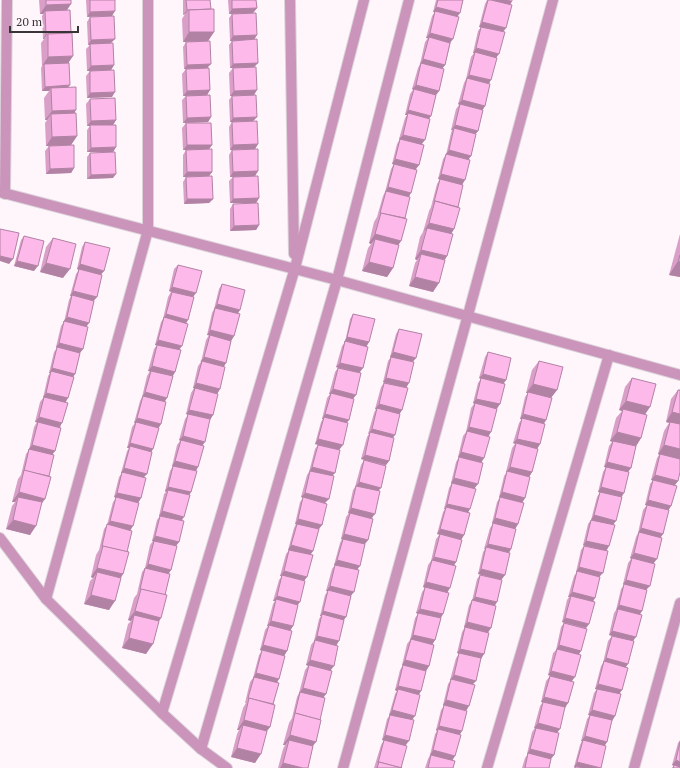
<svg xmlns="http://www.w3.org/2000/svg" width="680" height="768" font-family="'PT Serif',serif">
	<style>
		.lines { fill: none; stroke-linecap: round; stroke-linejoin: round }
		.minor-casing { stroke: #dbd3d9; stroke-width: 12 }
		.minor { stroke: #ca94bb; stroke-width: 10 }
		.wall { fill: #da9fc9 }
		.shaded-wall { fill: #b182a4 }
		.building { fill: #fdb9ea; stroke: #b182a4 }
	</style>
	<rect width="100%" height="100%" fill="#fff6fc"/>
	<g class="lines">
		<g class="minor-casing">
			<g id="minor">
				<polyline points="290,0 294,254"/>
				<polyline points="0,192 337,280 680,375"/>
				<polyline points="5,194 7,0"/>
				<polyline points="0,538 46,599 162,713 201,749 227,768"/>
				<polyline points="46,599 148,230 148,0"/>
				<polyline points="162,713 295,268 364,0"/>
				<polyline points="201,749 337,280 409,0"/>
				<polyline points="343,768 468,315 553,0"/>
				<polyline points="487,768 609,355"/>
				<polyline points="634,768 680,603"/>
			</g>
		</g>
		<use href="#minor" class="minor"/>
	</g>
	<g class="wall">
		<polygon points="39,0 71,0 67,10 69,63 68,88 75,113 77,136 71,145 46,146 45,123 47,120 45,120 44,98 49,91 42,91 41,68 42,66 41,43 44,39 43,39 42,16 43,14 40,14"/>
		<polygon points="86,0 115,0 87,17"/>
		<polygon points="183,0 210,0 210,9 214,32 208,41 208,68 210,90 207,95 211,117 208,122 183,123 182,100 186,96 183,96 182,74 186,69 184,69 183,47 186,42 194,41 183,42 182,19 185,14 183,15"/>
		<polygon points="228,0 256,0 257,8 253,13 254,40 258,63 254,67 254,95 257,117 253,121 258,144 255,149 230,150 229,127 232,122 230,122 229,100 232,96 230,96 229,73 233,68 230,68 229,45 232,41 230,41 229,18 232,14 229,14"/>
		<polygon points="436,0 463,0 457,17 445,65 442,68 439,91 436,95 431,116 429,118 422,144 419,165 416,169 409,197 401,241 398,245 393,268 387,277 362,271 368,248 371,244 369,243 374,222 377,217 383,196 385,192 391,169 394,164 392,164 397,144 400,139 399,139 405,118 407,115 405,115 410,94 413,90 412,89 418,68 420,64 425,42 428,38 426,38 432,16 435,12 433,12"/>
		<polygon points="487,0 513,0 510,5 496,58 489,84 485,106 482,110 478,131 476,134 471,156 468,159 462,185 454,229 451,234 447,256 445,260 433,292 409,286 415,263 417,260 415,259 420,237 423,232 429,211 431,207 437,184 440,179 438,179 443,159 446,155 451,133 452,130 451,130 456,109 459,105 458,104 464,83 466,79 471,57 474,53 473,53 478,31 481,27 479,27 485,4"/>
		<polygon points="90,17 111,43 114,65 111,70 87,71 86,49 90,45 88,45 87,22"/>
		<polygon points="90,71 112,97 87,98 86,76"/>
		<polygon points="90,99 116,120 113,125 116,147 113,152 87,152 87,130 90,126 87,126 86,104"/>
		<polygon points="186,123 212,145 209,149 183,150 182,128"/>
		<polygon points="49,146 74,168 71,173 46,174 45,151"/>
		<polygon points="186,150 212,172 209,176 183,177 183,155"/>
		<polygon points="232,150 258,171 255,176 259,198 256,203 230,203 229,181 233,177 230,177 229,155"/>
		<polygon points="90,153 113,178 87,179 87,157"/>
		<polygon points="186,177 213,199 209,203 184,204 183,182"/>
		<polygon points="233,204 259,225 256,230 230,231 230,209"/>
		<polygon points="680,234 680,277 669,275"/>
		<polygon points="24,236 34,271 14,266 21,240"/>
		<polygon points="53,238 63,278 40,272 46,247"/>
		<polygon points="85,242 104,271 101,275 97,297 94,301 89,323 86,327 83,349 80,353 75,374 73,377 66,402 55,451 52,455 45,499 42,503 30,535 6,529 12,506 15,502 12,502 18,479 21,475 26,454 29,450 34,427 37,422 35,422 40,402 43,398 48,376 50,373 49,373 54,352 57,348 56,347 61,326 64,322 69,300 71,296 70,296 76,274 79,270 77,269 82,247"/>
		<polygon points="178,265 193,297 179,350 175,372 173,376 164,402 161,424 158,428 153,449 151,452 144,478 141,498 138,503 130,530 123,574 121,578 109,610 84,604 90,581 93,578 91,577 96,555 99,550 104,529 107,525 113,502 116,498 114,497 119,477 122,473 121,473 127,451 129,448 127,448 132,427 135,423 134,423 140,401 142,397 147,376 150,371 148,371 154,349 157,345 155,345 161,322 163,319 168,297 171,292 169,291 174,269"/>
		<polygon points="222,284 238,313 234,336 231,341 224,366 220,389 217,394 213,415 210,419 202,445 198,467 196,471 191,492 189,495 182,521 179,542 176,546 171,570 169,573 161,618 159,621 146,654 122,648 128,624 131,621 128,620 134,598 137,594 142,572 145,568 150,545 153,541 152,541 157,520 160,516 159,516 164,494 166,492 165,491 170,471 173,466 172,466 177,445 180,441 179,440 185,419 188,415 186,414 191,393 194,388 193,388 198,366 201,362 206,340 209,335 207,335 212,313 214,309 219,289"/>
		<polygon points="353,314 369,342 366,347 363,368 359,373 332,476 325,503 322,525 319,529 313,551 310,555 304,581 298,605 293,626 290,630 287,651 284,656 277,683 270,727 267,731 255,763 231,757 237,734 239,730 237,730 243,708 246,703 245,703 250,682 253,678 259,655 262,651 260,650 265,630 268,626 267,626 273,604 275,601 273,601 279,580 282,576 280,576 286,554 289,550 288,550 294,528 296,524 295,524 300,502 303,498 301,497 307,475 309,472 315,449 318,445 315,444 321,422 323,419 322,419 327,398 330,394 329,394 335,372 338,368 336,367 342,346 345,342 350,319"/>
		<polygon points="399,329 416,358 413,362 406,388 402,410 399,414 393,438 389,461 386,465 378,491 372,518 368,540 365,544 357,570 346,617 344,620 336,645 326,694 323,698 313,746 308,768 278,768 283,749 285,745 283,745 289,723 292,718 297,697 299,693 305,670 308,666 306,665 311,645 314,641 319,619 321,616 320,616 325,595 328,591 326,591 332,569 335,565 334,565 340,543 342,539 341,539 346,517 349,513 348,513 353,490 355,487 361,465 364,460 361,459 367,437 369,434 368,434 374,413 376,409 375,409 381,387 384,383 383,382 388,361 391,357 390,357 396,334"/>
		<polygon points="488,352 506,380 503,384 500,404 497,409 488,437 484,458 481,462 468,513 464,535 461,540 437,534 443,512 445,509 444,509 449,488 452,483 451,483 456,462 459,457 458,457 463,436 466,432 471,408 474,404 473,403 478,383 481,379 479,378 485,357"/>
		<polygon points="539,361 557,390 551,398 546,420 544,424 540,444 537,449 532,472 529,477 525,498 522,502 518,524 515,529 511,549 509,553 505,575 501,580 478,574 483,552 485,549 484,549 490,528 493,524 492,523 497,502 500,497 499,497 504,476 507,472 506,472 512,448 515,444 513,443 519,423 522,419 520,419 525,397 528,393 526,393 532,370"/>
		<polygon points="632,378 645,415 641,438 636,446 631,468 628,472 621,497 613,525 609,546 606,551 595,598 593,601 589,624 586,628 581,651 579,654 572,681 568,703 565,707 557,733 554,755 551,759 549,768 522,768 525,758 528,754 527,754 532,732 535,728 534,728 540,706 543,702 541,702 546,681 550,676 548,675 553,653 556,650 561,627 564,623 562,622 567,600 569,597 568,597 574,576 577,572 576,572 581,550 584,546 583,545 588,524 591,520 597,497 600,492 598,492 603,472 606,467 604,467 609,446 612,442 610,441 616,418 622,411 619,410 625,387"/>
		<polygon points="678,390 678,481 675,485 671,506 668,510 663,534 660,538 626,667 622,690 619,694 615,716 612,720 604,746 601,768 574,768 575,767 574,767 580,745 582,741 581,741 587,719 590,715 588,715 594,693 597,689 595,689 601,666 603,663 608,641 612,636 609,635 614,613 616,610 621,589 624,585 623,584 628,563 631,559 630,558 636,537 638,533 643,510 647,505 645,505 650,484 653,480 651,480 657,458 659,455 658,454 664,431 669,423 666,422 671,399"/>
		<polygon points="440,534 456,562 454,565 447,593 443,614 441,618 435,640 432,644 429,666 426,671 421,691 419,694 412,720 406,745 401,768 402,768 374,768 381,745 384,740 382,740 387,719 390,715 389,715 395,694 397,691 395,690 400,670 403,665 402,665 407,644 410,640 415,618 418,614 416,613 422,592 425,588 423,587 428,565 431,561 436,539"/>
		<polygon points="480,575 495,606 491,628 488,633 484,654 481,658 473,684 452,760 453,768 425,768 428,759 430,755 435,734 437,731 436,730 441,710 444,706 443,705 448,684 451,680 450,680 456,658 459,654 457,653 462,632 465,627 464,627 469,605 472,601 477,579"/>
		<polygon points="680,740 680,768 672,768 674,766 672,765 678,743"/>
	</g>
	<g class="shaded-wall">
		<polygon points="488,0 507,0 512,1 509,6"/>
		<polygon points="71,4 65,13 45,11 43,14 40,14 46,5"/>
		<polygon points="436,7 460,13 457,17 433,12"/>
		<polygon points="257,8 253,13 229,14 232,9"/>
		<polygon points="187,10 188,10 185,14 183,15"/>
		<polygon points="115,11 112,16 87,17 90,12"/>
		<polygon points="482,22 506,28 503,32 479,27"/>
		<polygon points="189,32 214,32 208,41 183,42"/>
		<polygon points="430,33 453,39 450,43 426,38"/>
		<polygon points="46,34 47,34 44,39 43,39"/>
		<polygon points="257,35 254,40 230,41 233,36"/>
		<polygon points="115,39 111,43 88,45 91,40"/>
		<polygon points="476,48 499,54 496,58 473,53"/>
		<polygon points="73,56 67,65 44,64 42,66 48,57"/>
		<polygon points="423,59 445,65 442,69 420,64"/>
		<polygon points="258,63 254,67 230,68 233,64"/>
		<polygon points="211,64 207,68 184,69 187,65"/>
		<polygon points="114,65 111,70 87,71 91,66"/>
		<polygon points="469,75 491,80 488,85 466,79"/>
		<polygon points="70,85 66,90 51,88 49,91 42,91 45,87"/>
		<polygon points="416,85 439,91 436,95 412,89"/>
		<polygon points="210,90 207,95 183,96 187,91"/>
		<polygon points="257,90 254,95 230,96 234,91"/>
		<polygon points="115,92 112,97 87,98 90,93"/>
		<polygon points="462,100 485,106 482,111 458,104"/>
		<polygon points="76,110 70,120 51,114 47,120 45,120 52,111"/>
		<polygon points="408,110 431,116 428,120 408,113 407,115 405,115"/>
		<polygon points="211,117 208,122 183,123 187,118"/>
		<polygon points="257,117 253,121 230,122 233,118"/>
		<polygon points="116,120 113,125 87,126 91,121"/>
		<polygon points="455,125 478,131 474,135 454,128 452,130 451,130"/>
		<polygon points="403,135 425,140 421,145 399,139"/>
		<polygon points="77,136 71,145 46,146 52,137"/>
		<polygon points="258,144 255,149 230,150 233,145"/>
		<polygon points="187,145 212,145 209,149 183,150"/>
		<polygon points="116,147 113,152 87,152 91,148"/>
		<polygon points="449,150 471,156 468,160 446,154"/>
		<polygon points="395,159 419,165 415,170 392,164"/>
		<polygon points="74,168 71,173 46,174 50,169"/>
		<polygon points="258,171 255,176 230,177 233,172"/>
		<polygon points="187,172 212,172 209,176 183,177"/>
		<polygon points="116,174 113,178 87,179 91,175"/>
		<polygon points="441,174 465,180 462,185 438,179"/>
		<polygon points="388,187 411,193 408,198 385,192"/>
		<polygon points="259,198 256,203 230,203 233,199"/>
		<polygon points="187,199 213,199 209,203 184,204"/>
		<polygon points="429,223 454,229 448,239 427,228 423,232"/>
		<polygon points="259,225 256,230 230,231 234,226"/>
		<polygon points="375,234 401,241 395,250 375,239 371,244 369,243"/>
		<polygon points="421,250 447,256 441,265 421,254 417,260 415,259"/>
		<polygon points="0,256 13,259 9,264 0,261"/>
		<polygon points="17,261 38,266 34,271 14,266"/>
		<polygon points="678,261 680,262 680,277 669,275"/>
		<polygon points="369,262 393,268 387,277 362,271"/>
		<polygon points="46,263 70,269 63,278 40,272"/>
		<polygon points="80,264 104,271 100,275 77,269"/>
		<polygon points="415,277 439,283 433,292 409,286"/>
		<polygon points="172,287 196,293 193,297 169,291"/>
		<polygon points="73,291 97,297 93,301 70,296"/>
		<polygon points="217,304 240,310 237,315 215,308 214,309"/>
		<polygon points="166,314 188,320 185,325 164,317 163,319"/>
		<polygon points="67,317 89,323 85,328 63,322"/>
		<polygon points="210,330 234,336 231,341 207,335"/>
		<polygon points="347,337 369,342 366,347 344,342"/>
		<polygon points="158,340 182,346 179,350 155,345"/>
		<polygon points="59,343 83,349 79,354 56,347"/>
		<polygon points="393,352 416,358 412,362 390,357"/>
		<polygon points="204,357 226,363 223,368 202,361 200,362"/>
		<polygon points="340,363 363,368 359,373 336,367"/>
		<polygon points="152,366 175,372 172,377 148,371"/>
		<polygon points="52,368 75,374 72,378 51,371 50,373 49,373"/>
		<polygon points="483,374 506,380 503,384 479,378"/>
		<polygon points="386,378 409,383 406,388 383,382"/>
		<polygon points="196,383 220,389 217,394 193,388"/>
		<polygon points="533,384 557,390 550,399 528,392 528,393 526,393"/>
		<polygon points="333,389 356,395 353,399 329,394"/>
		<polygon points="145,392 167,398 164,403 142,397"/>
		<polygon points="46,393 68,398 65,403 43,397"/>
		<polygon points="476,399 500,404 496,409 473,403"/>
		<polygon points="626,401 650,407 644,416 623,409 622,411 619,410"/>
		<polygon points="379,404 402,410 399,415 375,409"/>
		<polygon points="189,410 213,415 210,420 186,414"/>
		<polygon points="672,412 680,414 680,425 666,422"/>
		<polygon points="325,414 349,420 345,425 324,417 323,419 322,419"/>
		<polygon points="523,414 546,420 543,424 520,419"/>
		<polygon points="39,417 62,423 59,428 35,422"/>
		<polygon points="137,418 161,424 158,429 134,423"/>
		<polygon points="469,427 491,432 488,437 466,432"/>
		<polygon points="372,429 395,435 391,440 370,432 368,434"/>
		<polygon points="617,432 641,438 635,448 610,441"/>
		<polygon points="183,436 205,442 202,446 179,440"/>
		<polygon points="318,439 343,445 339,450 315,444"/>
		<polygon points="517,439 540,444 537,449 513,443"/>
		<polygon points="130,443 153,449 150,454 130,446 129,448 127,448"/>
		<polygon points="32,445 55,451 51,456 28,450"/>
		<polygon points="664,445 680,449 680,460 658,454"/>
		<polygon points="461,452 484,458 481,463 458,457"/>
		<polygon points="365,455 389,461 386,465 361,459"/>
		<polygon points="175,461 198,467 195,472 172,466"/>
		<polygon points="607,462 631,468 627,473 604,467"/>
		<polygon points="312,467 335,473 331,477 310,471 309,472"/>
		<polygon points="510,467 532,472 529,477 506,472"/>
		<polygon points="124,468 147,474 143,478 121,473"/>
		<polygon points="655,475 678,481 674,486 651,480"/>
		<polygon points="454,478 478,484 474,489 451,483"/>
		<polygon points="359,482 381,488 377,492 356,486"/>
		<polygon points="168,487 191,492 188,497 168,490 166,492 165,491"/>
		<polygon points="601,487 624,493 621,498 598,492"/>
		<polygon points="19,492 45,499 38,508 18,497 15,502 12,502"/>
		<polygon points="502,492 525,498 522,503 499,497"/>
		<polygon points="117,493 141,498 138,503 114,497"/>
		<polygon points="305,493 329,499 325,503 301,497"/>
		<polygon points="648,500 671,506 668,511 645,505"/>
		<polygon points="447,504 470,509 467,514 446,507 445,509 444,509"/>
		<polygon points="351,508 375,514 371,519 348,513"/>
		<polygon points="162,511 184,517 181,521 159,516"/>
		<polygon points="594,515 616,521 612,526 591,520"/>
		<polygon points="495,518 518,524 515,529 492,523"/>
		<polygon points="298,519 322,525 318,530 295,524"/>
		<polygon points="13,520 36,526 30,535 6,529"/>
		<polygon points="110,521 133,526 130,531 107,525"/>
		<polygon points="641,528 663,534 660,538 638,533"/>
		<polygon points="440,529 464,535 461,540 437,534"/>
		<polygon points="344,534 368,540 364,545 341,539"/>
		<polygon points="155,536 179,542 175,547 152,541"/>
		<polygon points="586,541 609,546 606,551 583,545"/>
		<polygon points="488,544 511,549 508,554 486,547 484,549"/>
		<polygon points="291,545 313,551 310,555 288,550"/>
		<polygon points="634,553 657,559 653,564 630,558"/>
		<polygon points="434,557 456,562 453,567 432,560"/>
		<polygon points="337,560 360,566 356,571 334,565"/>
		<polygon points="148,564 171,570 168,574 145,569"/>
		<polygon points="579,567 603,573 599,577 576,572"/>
		<polygon points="97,568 123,574 117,583 97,572 93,578 91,577"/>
		<polygon points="481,569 505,575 501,580 478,574"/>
		<polygon points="284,571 307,577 304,581 280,576"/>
		<polygon points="626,580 650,586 646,590 623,584"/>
		<polygon points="426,582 450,588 447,593 423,587"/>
		<polygon points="330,586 354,592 350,597 326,591"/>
		<polygon points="572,592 595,598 592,603 571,596 569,597 568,597"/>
		<polygon points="91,595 115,601 109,610 84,604"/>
		<polygon points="277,596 300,602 296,607 276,599 275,601 273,601"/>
		<polygon points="475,597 497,602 494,607 472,600 471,601"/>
		<polygon points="619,605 642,611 639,616 618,609 616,610"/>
		<polygon points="420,609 443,614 440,619 416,613"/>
		<polygon points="135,611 161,618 155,627 134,615 131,621 128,620"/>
		<polygon points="323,611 346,617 342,622 322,614 321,616 320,616"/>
		<polygon points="565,618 589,624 586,628 562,622"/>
		<polygon points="271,621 293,626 290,631 267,626"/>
		<polygon points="467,622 491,628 487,633 464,627"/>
		<polygon points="612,631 636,637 633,641 609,635"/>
		<polygon points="413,635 435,640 432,645 410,640"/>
		<polygon points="317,636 339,641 336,646 314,641"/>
		<polygon points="129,638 153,644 146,654 122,648"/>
		<polygon points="263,645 287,651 284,656 260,650"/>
		<polygon points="559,645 581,651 578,655 557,649 556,650"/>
		<polygon points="460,649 484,654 481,659 457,653"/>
		<polygon points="606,658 628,664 625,668 604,661 603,663"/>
		<polygon points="310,660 334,666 330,671 306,665"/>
		<polygon points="405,660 429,666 426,671 402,665"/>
		<polygon points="551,671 575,677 571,682 548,675"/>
		<polygon points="256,673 279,679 276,684 253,678"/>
		<polygon points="454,675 476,681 472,685 450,680"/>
		<polygon points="598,684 622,690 619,694 595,689"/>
		<polygon points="398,686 421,691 418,696 398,689 397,691 395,690"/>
		<polygon points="303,688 326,694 322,699 299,693"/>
		<polygon points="544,697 568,703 565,708 541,702"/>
		<polygon points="446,700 469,706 466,711 443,705"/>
		<polygon points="392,710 415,716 411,721 389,715"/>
		<polygon points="592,710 615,716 612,721 588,715"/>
		<polygon points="244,720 270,727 263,736 243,725 239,730 237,730"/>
		<polygon points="538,723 560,729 556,734 534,728"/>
		<polygon points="439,726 462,731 459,736 438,729 437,731 436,730"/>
		<polygon points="290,735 316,742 309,751 289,740 285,745 283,745"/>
		<polygon points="385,735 409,741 405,746 382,740"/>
		<polygon points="585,736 607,742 604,747 581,741"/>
		<polygon points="237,748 261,754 255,763 231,757"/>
		<polygon points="530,749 554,755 550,760 527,754"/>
		<polygon points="433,750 455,756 452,761 430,755"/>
		<polygon points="676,760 680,762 680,767 672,765"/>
		<polygon points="577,762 601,768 579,768 574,767"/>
		<polygon points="283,763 303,768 280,768"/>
	</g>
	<g class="building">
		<polygon points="46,0 71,0 71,4 46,5"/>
		<polygon points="90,0 115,0 115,11 90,12"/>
		<polygon points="186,0 210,0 211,9 187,10"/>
		<polygon points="232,0 256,0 257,8 232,9"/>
		<polygon points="438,0 463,0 460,13 436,7"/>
		<polygon points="488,0 491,0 512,5 506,28 482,22"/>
		<polygon points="214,9 214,32 189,32 189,10"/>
		<polygon points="70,10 71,33 46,34 45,11"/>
		<polygon points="435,11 459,17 453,39 430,33"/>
		<polygon points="256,13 257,35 233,36 232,14"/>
		<polygon points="114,16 115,39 91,40 90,17"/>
		<polygon points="481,27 505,32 499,54 476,48"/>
		<polygon points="72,33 73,56 48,57 48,34"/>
		<polygon points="429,37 450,43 445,65 423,59"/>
		<polygon points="257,39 258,63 233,64 232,41"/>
		<polygon points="210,41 211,64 187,65 186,42"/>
		<polygon points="113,43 114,65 91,66 90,44"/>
		<polygon points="475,52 497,58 491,80 469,75"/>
		<polygon points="69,63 70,85 45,87 44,64"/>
		<polygon points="421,63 444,69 439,91 416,85"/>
		<polygon points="256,67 257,90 234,91 233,68"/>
		<polygon points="209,68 210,90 187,91 186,69"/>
		<polygon points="114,70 115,92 90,93 90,71"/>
		<polygon points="467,78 490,84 485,106 462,100"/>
		<polygon points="76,87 76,110 52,111 51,88"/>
		<polygon points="414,89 436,95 431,116 408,110"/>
		<polygon points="210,95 211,117 187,118 186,96"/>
		<polygon points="256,95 257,117 233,118 232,96"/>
		<polygon points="115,98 116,120 91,121 90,99"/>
		<polygon points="460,104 483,110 478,131 455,125"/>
		<polygon points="76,113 77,136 52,137 51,114"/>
		<polygon points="408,113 430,119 425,140 403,135"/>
		<polygon points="257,121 258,144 233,145 232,122"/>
		<polygon points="186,123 211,123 212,145 187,145"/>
		<polygon points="90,125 116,125 116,147 91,148"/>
		<polygon points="454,128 476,134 471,156 449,150"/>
		<polygon points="400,139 424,145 419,165 395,159"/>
		<polygon points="74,145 74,168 50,169 49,146"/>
		<polygon points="212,149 212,172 187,172 186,150"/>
		<polygon points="258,149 258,171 233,172 232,150"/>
		<polygon points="115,152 116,174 91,175 90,153"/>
		<polygon points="446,154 470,160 465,180 441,174"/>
		<polygon points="394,164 417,170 411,193 388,187"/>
		<polygon points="212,176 213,199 187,199 186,177"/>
		<polygon points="258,176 259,198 233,199 233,177"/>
		<polygon points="440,179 463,185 458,207 435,201 434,202"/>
		<polygon points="386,191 410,197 405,218 380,213"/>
		<polygon points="435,201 460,208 454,229 429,223"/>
		<polygon points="258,203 259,225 234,226 233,204"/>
		<polygon points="381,213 407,219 401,241 375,234"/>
		<polygon points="427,228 453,234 447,256 421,250"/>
		<polygon points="0,229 19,233 13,259 0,256"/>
		<polygon points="24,236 44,241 38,266 17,261"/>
		<polygon points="53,238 76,244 70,269 46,263"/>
		<polygon points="375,239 399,245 393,268 369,262"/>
		<polygon points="85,242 110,248 104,271 80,264"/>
		<polygon points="421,254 445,260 439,283 415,277"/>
		<polygon points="680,255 680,262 678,261"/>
		<polygon points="178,265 202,271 196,293 172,287"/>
		<polygon points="79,269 102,275 97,297 73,291"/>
		<polygon points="222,284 245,290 240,310 217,304"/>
		<polygon points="172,292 194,297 188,320 166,314"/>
		<polygon points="72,295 94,301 89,323 67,317"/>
		<polygon points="215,308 240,314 234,336 210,330"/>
		<polygon points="353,314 375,319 369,342 347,337"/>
		<polygon points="164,317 188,324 182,346 158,340"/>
		<polygon points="64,321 88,327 83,349 59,343"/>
		<polygon points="399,329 422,334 416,358 393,352"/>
		<polygon points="210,335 231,341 226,363 204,357"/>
		<polygon points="345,341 368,347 363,368 340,363"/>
		<polygon points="157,345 181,350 175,372 152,366"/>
		<polygon points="57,347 80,353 75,374 52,368"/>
		<polygon points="488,352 511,358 506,380 483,374"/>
		<polygon points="391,357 414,362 409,383 386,378"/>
		<polygon points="202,361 225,367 220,389 196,383"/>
		<polygon points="539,361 563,367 557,390 533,384"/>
		<polygon points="338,368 361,373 356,395 333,389"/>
		<polygon points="51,371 74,377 68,398 46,393"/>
		<polygon points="151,371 173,376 167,398 145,392"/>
		<polygon points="481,378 505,384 500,404 476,399"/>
		<polygon points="632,378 656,384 650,407 626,401"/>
		<polygon points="384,383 408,388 402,410 379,404"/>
		<polygon points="195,388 218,394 213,415 189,410"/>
		<polygon points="678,390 680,390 680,414 672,412"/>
		<polygon points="528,392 552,398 546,420 523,414"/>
		<polygon points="331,393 354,399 349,420 325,414"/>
		<polygon points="143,396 166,402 161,424 137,418"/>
		<polygon points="44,397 68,403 62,423 39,417"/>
		<polygon points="475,403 497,409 491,432 469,427"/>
		<polygon points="377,408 400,414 395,435 372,429"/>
		<polygon points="623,409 647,415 641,438 617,432"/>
		<polygon points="188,414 210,419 205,442 183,436"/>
		<polygon points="324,417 348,423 343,445 318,439"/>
		<polygon points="522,418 545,424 540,444 517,439"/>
		<polygon points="38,422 61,428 55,451 32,445"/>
		<polygon points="136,422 159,428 153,449 130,443"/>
		<polygon points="670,422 680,424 680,449 664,445"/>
		<polygon points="467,431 490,437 484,458 461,452"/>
		<polygon points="370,432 394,438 389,461 365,455"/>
		<polygon points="181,440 204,446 198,467 175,461"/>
		<polygon points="613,441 636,446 631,468 607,462"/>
		<polygon points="516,443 538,449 532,472 510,467"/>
		<polygon points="318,445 340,450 335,473 312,467"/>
		<polygon points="130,446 152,452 147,474 124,468"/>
		<polygon points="29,449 54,455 49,476 24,471"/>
		<polygon points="660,454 680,459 680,472 678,481 655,475"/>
		<polygon points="459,457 483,463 478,484 454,478"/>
		<polygon points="364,460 386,466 381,488 359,482"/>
		<polygon points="173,466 197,471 191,492 168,487"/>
		<polygon points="606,467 629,472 624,493 601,487"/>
		<polygon points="24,470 51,477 45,499 19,492"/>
		<polygon points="310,471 334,476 329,499 305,493"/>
		<polygon points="507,471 530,477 525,498 502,492"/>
		<polygon points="122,472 146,478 141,498 117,493"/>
		<polygon points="653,480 677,486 671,506 648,500"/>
		<polygon points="452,483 476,489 470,509 447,504"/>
		<polygon points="356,486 380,491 375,514 351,508"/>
		<polygon points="168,490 190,495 184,517 162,511"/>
		<polygon points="600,492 622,497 616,521 594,515"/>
		<polygon points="18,497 42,502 36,526 13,520"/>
		<polygon points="116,497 139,503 133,526 110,521"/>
		<polygon points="303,497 327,504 322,525 298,519"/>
		<polygon points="500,497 524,503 518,524 495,518"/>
		<polygon points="647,505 669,510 663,534 641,528"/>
		<polygon points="446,507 470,513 464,535 440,529"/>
		<polygon points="350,513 373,519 368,540 344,534"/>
		<polygon points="160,516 184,521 179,542 155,536"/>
		<polygon points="591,520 615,525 609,546 586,541"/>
		<polygon points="493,523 516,529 511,549 488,544"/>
		<polygon points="107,524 132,531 127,552 102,546"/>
		<polygon points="297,524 319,529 313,551 291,545"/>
		<polygon points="639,532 662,538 657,559 634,553"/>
		<polygon points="440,534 462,540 456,562 434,557"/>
		<polygon points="343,539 365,544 360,566 337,560"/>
		<polygon points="154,541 177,546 171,570 148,564"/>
		<polygon points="103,546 129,552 123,574 97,568"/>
		<polygon points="584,546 608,551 603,573 579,567"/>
		<polygon points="486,547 510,553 505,575 481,569"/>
		<polygon points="289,550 313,555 307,577 284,571"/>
		<polygon points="632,558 655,564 650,586 626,580"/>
		<polygon points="432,560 456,566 450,588 426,582"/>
		<polygon points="335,565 359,570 354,592 330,586"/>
		<polygon points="145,568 170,574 165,595 140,589"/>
		<polygon points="577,571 600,577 595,598 572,592"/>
		<polygon points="97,572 121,578 115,601 91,595"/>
		<polygon points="282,575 305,581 300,602 277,596"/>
		<polygon points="480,575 502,580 497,602 475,597"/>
		<polygon points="624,584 647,590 642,611 619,605"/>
		<polygon points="425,587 449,593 443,614 420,609"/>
		<polygon points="141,589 167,595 161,618 135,611"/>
		<polygon points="328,590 351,596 346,617 323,611"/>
		<polygon points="571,596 595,602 589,624 565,618"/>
		<polygon points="276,599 298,605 293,626 271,621"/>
		<polygon points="472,600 496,606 491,628 467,622"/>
		<polygon points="618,609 642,615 636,637 612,631"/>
		<polygon points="418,613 441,618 435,640 413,635"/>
		<polygon points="322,614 344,620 339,641 317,636"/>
		<polygon points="134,615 159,621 153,644 129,638"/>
		<polygon points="564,623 587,629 581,651 559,645"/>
		<polygon points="269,625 292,631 287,651 263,645"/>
		<polygon points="465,627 489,633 484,654 460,649"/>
		<polygon points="612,636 634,641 628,664 606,658"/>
		<polygon points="411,639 434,645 429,666 405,660"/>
		<polygon points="315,640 338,646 334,666 310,660"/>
		<polygon points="557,649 581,655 575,677 551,671"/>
		<polygon points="262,650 285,656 279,679 256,673"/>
		<polygon points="459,653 481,658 476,681 454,675"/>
		<polygon points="604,661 628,668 622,690 598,684"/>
		<polygon points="309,665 332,671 326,694 303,688"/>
		<polygon points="403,665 426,671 421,691 398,686"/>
		<polygon points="550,676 574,682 568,703 544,697"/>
		<polygon points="254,677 279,683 273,704 248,698"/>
		<polygon points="451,679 475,685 469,706 446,700"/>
		<polygon points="398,689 420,695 415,716 392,710"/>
		<polygon points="597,689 621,694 615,716 592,710"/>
		<polygon points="300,692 325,698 320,720 295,713"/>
		<polygon points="249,698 275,705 270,727 244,720"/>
		<polygon points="543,702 565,707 560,729 538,723"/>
		<polygon points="444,705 467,711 462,731 439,726"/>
		<polygon points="295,713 321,720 316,742 290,735"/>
		<polygon points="390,715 414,720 409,741 385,735"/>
		<polygon points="590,715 612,720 607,742 585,736"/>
		<polygon points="243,725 267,731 261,754 237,748"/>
		<polygon points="536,728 559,733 554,755 530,749"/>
		<polygon points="438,729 461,735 455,756 433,750"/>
		<polygon points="289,740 313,746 308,768 303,768 283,763"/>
		<polygon points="384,740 407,746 401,768 379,762 378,763"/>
		<polygon points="583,740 606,746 601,768 577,762"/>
		<polygon points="680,742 680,762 676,760"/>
		<polygon points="528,753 551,759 549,768 525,768"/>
		<polygon points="431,755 455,761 453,768 428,768"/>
		<polygon points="379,762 402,768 377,768"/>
		<polygon points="674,765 680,767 680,768 673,768"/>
		<polygon points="576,766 583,768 575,768"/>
	</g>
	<path d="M10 26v6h68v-6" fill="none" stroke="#393537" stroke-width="2"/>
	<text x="16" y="26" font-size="12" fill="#393537" stroke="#fff6fc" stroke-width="3" paint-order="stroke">20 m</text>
</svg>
